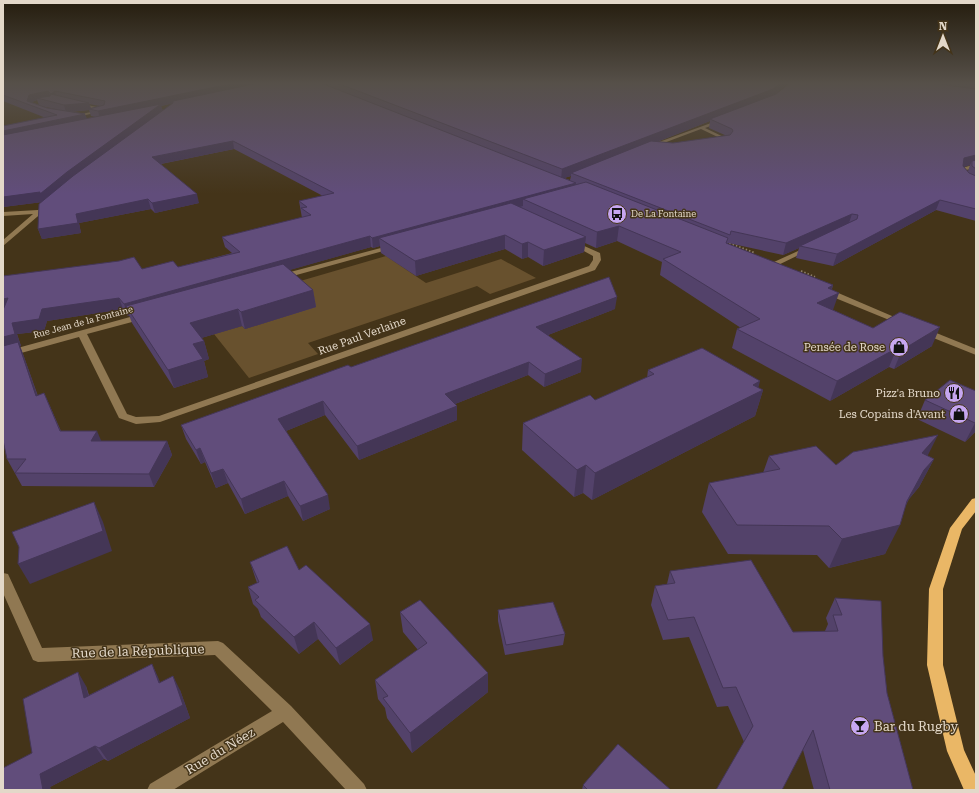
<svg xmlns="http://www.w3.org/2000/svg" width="979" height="793" font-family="'Roboto Serif',serif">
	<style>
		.green { fill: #68512e }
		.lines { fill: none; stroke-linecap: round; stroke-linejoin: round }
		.path-far1 { stroke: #8a7c66; stroke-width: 1; stroke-dasharray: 1 1.5; stroke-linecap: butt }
		.path { stroke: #8a7c66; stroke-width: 2; stroke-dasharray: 1.5 2; stroke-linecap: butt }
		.minor { fill: #907852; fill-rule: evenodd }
		.major { fill: #eab766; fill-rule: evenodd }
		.wall { fill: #53426a; fill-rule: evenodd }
		.shaded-wall { fill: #443656 }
		.building { fill: #614d7b; stroke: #443656 }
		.labels { text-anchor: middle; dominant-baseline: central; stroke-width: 3; stroke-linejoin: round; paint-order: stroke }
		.far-poi-label { font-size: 9px; fill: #e3d8c9; stroke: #443419; text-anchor: start }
		.far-street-label { font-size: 9px; fill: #e3d8c9; stroke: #443419 }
		.street-label { font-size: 11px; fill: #e3d8c9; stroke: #443419 }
		.poi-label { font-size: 11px; fill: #e3d8c9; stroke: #443419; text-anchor: end }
		.near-street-label { font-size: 13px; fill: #e3d8c9; stroke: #443419 }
		.near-poi-label { font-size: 13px; fill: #e3d8c9; stroke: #443419; text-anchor: start }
	</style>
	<rect width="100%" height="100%" fill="#443419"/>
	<polygon class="green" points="386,256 426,283 501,259 536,278 490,294 477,286 308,343 318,354 249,378 214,334 242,326 245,329 315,307 290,284"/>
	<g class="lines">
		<polyline class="path-far1" points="322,83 331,87"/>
		<g class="path">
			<polyline points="726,242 755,253"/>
			<polyline points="801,271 815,277"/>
		</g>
		<g class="minor">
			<polygon points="78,103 106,109 106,110 78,117 78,115 99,110 77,105"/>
			<polygon points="722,119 724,121 705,128 730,140 725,143 721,142 724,140 701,129 653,147 648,146"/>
			<polygon points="976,164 976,168 966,170 967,177 976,183 976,187 966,182 960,175 962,168"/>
			<polygon points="49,202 52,204 51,205 3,246 3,240 33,214 3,216 3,212 38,210"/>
			<polygon points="573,241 600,253 601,260 595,270 160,422 136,424 119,418 79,337 3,358 3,352 141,314 147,314 148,316 147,318 87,334 127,414 136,417 159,416 589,266 593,260 593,256 571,244 570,243"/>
			<polygon points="392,245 394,246 394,248 282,279 278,277 279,275"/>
			<polygon points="809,246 811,247 811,249 770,269 767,269 763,267"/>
			<polygon points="823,289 829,289 906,322 905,324 899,324 823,293"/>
			<polygon points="924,328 976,349 976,355 921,333 920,331"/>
			<polygon points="3,573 8,574 42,648 218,641 223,643 291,706 364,784 367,790 346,790 283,722 173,790 147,790 150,784 272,711 215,655 38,662 33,660 3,593"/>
		</g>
		<polygon class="major" points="976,498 976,511 962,529 943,589 943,665 964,750 976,776 976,790 964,790 947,751 927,665 929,589 950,528 972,499"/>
	</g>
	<g class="wall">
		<path d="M 3,83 L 313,84 L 329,86 L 328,83 L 788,83 L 774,95 L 776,94 L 790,83 L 976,83 L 976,221 L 936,210 L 833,266 L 796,258 L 799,248 L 783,255 L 728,243 L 728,244 L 833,285 L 832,289 L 833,310 L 873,328 L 932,346 L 894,369 L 889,367 L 830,401 L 732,348 L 737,329 L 741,328 L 660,275 L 662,262 L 617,241 L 596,248 L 585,243 L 584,252 L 543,266 L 528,257 L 522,259 L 505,249 L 416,276 L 381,253 L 380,246 L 373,248 L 371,247 L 289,270 L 313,290 L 316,307 L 245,329 L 242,326 L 201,338 L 204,341 L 209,359 L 204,361 L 208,377 L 174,388 L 132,323 L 129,315 L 128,316 L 123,309 L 47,321 L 44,331 L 17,334 L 21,346 L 20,346 L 23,354 L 38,396 L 44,393 L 61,431 L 101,441 L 167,441 L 172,455 L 154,487 L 22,486 L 7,459 L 3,276 L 178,267 L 232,253 L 225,247 L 222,237 L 302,218 L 299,201 L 323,196 L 234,149 L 161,164 L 199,203 L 155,213 L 151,209 L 79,223 L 81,233 L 42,239 L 38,229 L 42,202 L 3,207 L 3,126 L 46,118 L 3,101 ZM 37,100 L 39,105 L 31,102 L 32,102 ZM 173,103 L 163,111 L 161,106 ZM 89,104 L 100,106 L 91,108 ZM 40,106 L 56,109 L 47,108 ZM 89,110 L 91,116 L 95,117 L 87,119 L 71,112 ZM 710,121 L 709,128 L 727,136 L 673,143 L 657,142 ZM 970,165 L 968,171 L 963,167 ZM 571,176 L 570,180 L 564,178 Z"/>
		<polygon points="615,309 548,335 581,372 544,387 528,375 455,404 457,420 359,460 325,415 286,431 330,509 303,521 288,496 245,514 228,483 216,488 205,462 201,464 186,439 181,425 351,367"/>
		<polygon points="648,370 758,388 763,390 755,416 592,500 583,493 574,497 522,450 523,423 595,400 647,378"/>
		<polygon points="976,391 976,431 965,442 917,419 925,400"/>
		<polygon points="769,456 836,465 928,456 934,459 919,487 909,499 905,507 885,554 829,568 817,555 728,554 702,512 709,483 763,473"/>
		<polygon points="250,562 299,570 373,640 340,665 318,639 299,654 261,617 258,609 253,604 248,587 257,583"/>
		<polygon points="670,571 793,632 825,631 828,624 826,618 835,598 883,656 887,693 913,790 814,790 803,750 744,742 728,706 717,707 689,637 663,640 651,605 655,586 667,584"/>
		<polygon points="498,610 565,634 563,645 505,655 498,621"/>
		<polygon points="400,612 488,692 412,753 387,718 385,708 378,699 375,680 418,650 403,632"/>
		<polygon points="152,664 160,683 180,690 190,718 108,761 104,759 50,787 51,790 3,790 32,753 86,686 89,695"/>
		<polygon points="583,785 671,790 582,790"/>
	</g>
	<g class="shaded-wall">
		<polygon points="235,83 261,83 256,86 161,106 163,111 43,202 3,207 3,197 100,118 98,111"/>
		<polygon points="781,83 788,83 771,97 710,119 710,121 574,174 571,173 571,176 561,179 562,169"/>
		<polygon points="48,91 51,98 37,98 37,100 32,102 30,105 27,101 29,95"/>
		<polygon points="55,91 57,98 51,94"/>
		<polygon points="89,103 91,109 89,109 89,110 66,112 64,105"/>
		<polygon points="85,114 88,121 3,139 3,131"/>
		<polygon points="233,141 234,149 155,165 152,157"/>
		<polygon points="976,155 976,163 972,161 970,165 961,168 964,158"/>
		<polygon points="576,183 575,192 523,199 523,206 388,244 379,238 380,246 373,248 372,238"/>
		<polygon points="197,194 199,203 155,213 152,203"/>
		<polygon points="148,199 151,209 79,223 81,233 42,239 38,229 76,214"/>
		<polygon points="940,200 936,210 833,266 837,254"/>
		<polygon points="852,214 848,226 800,246 799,248 783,255 786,243"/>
		<polygon points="619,226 617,241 596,248 597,232"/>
		<polygon points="505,235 505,249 416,276 415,261"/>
		<polygon points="370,236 371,247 132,315 126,306 129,315 128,316 124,304"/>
		<polygon points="586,237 584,252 543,266 544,250"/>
		<polygon points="528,242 528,257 522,259 522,244"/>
		<polygon points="833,285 829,297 839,293 833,310 817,303 828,288"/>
		<polygon points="313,290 316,307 245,329 241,312"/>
		<polygon points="617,297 615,309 535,340 536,327"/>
		<polygon points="8,298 3,311 3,299"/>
		<polygon points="119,298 123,309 47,321 44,331 17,334 21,346 20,346 23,354 42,409 3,350 3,337 12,323 42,309"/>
		<polygon points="238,309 242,326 195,340 190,323"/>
		<polygon points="940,327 932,346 894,369 902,350"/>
		<polygon points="204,341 209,359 204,361 208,377 174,388 168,370 193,344"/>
		<polygon points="897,348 889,367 830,401 837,381"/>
		<polygon points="582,359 581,372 544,387 545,374"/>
		<polygon points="529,362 528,375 445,408 445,394"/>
		<polygon points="760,381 757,393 763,390 755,416 592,500 595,473"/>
		<polygon points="44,393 50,406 66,445 60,431"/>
		<polygon points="323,401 325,415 281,433 278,419"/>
		<polygon points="457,406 457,420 359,460 357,446"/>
		<polygon points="976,422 976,431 965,442 975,423"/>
		<polygon points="97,431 103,445 91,441"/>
		<polygon points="938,435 924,463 922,453"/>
		<polygon points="167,441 172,455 154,487 149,474"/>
		<polygon points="200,448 205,462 201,464 196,450"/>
		<polygon points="934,459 919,487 909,499 894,526 900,525 885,554 829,568 842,539 907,501 924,470"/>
		<polygon points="586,465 583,493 574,497 577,470"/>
		<polygon points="223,469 228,483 216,488 211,473"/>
		<polygon points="284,481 288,496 245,514 241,499"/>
		<polygon points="328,495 330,509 303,521 300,506"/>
		<polygon points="94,502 103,522 112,551 30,584 18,564"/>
		<polygon points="314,622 318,639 299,654 294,637"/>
		<polygon points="370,624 373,640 340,665 336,648"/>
		<polygon points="152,664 158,677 166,697 159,683"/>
		<polygon points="78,672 86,686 92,711 84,698"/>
		<polygon points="488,673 488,692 412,753 410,733"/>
		<polygon points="173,676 180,690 190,718 108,761 99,748"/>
		<polygon points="95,746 104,759 50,787 51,790 43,790 40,774"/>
	</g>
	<g class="building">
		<polygon points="5,83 235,83 98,111 89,109 104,105 105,101 55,91 51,94 89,103 64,105 37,98 50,96 51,94 48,91 29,95 27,101 47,108 85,114 3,131 3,126 57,115 3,95 3,84"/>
		<polygon points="258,83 312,83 313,84 321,83 576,183 372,238 370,236 124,304 119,298 42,309 39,319 12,323 15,334 3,337 3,310 8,298 3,299 3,276 119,261 134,257 142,269 173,261 178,267 240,252 222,237 311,215 301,208 307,207 299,201 334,193 233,141 152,157 197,194 152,203 148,199 76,214 78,223 38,229 39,204 73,176 173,103 173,101"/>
		<polygon points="337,83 781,83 773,89 562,169"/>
		<polygon points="790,83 931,83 976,89 976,155 964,158 963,166 969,173 976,176 976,209 940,200 837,254 800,246 857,219 858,215 852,214 786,243 731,231 730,235 571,173 651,141 673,143 730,135 733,131 732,129 710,119 776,94"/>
		<polygon points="965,83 976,83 976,85"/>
		<polygon points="161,104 67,172 40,194 40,192 3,197 3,135"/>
		<polygon points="976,160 976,169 972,166 972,161"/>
		<polygon points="586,182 728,238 726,243 833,285 828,288 839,293 817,303 873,328 900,312 940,327 902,350 897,348 837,381 737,329 760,319 663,259 681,252 619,226 597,232 523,199"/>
		<polygon points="511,203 586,237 544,250 528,242 522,244 505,235 415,261 379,238"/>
		<polygon points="283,264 313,290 241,312 238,309 190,323 204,341 193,344 203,359 168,370 126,306"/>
		<polygon points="609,277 617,297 536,327 582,359 545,374 529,362 445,394 457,406 357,446 323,401 278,419 328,495 300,506 284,481 241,499 223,469 211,473 200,448 196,450 181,425 348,365 351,367"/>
		<polygon points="18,342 36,396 44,393 60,431 97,431 91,441 167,441 149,474 15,473 26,459 7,459 3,440 3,346"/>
		<polygon points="702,348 760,381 753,385 763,390 595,473 586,465 577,470 523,423 590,395 595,400 654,374 648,370"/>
		<polygon points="950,380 976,391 976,422 975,423 925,400"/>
		<polygon points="938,435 922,453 934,459 924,470 907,501 900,525 842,539 829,526 737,525 709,483 780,469 769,456 816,446 836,465 853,452"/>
		<polygon points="94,502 103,531 18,564 19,547 12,532"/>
		<polygon points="287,546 299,570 306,565 370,624 336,648 314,622 294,637 255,600 259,597 248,587 259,582 250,562"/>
		<polygon points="751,560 793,632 838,631 833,615 842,615 835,598 881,601 883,656 887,693 913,790 830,790 813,730 782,790 716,790 753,726 736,687 723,688 694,617 668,620 655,586 675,583 670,571"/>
		<polygon points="420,600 488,673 410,733 383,698 388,696 375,680 427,643 400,612"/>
		<polygon points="553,602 565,634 506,645 498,610"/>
		<polygon points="152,664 159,683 173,676 183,705 99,748 95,746 40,774 43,790 3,790 3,768 32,753 23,699 78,672 84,698"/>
		<polygon points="618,744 671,790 588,790 583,785"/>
	</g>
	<linearGradient id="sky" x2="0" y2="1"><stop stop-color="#251d0e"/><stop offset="0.43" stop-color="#565049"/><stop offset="1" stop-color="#565049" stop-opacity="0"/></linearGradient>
	<rect width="979" height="194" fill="url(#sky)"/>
	<defs>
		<g id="bus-disc" transform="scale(1)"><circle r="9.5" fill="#c6a6f0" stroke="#443419"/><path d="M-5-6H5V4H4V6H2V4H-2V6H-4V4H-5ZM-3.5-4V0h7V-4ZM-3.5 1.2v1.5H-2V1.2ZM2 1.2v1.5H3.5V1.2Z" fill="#111"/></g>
		<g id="shop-disc" transform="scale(1)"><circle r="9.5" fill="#c6a6f0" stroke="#443419"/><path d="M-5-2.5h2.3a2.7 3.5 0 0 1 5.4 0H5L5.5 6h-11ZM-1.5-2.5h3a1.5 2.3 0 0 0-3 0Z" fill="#111"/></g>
		<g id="restaurant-disc" transform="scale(1)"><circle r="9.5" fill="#c6a6f0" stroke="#443419"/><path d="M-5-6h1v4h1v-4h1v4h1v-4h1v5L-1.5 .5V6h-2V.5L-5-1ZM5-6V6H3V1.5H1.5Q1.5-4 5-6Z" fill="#111"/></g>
		<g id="bar-disc" transform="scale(1)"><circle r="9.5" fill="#c6a6f0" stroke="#443419"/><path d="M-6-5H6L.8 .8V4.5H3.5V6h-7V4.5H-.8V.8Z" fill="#111"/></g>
	</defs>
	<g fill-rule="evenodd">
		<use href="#bus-disc" x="617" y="214"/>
		<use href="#shop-disc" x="899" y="347"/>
		<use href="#restaurant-disc" x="954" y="393"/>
		<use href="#shop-disc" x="959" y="414"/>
		<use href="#bar-disc" x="860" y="726"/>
	</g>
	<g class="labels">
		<g class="far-poi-label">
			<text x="631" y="214">De La Fontaine</text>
		</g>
		<g class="far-street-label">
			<text transform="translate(83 322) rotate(-15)">Rue Jean de la Fontaine</text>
		</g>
		<g class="street-label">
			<text transform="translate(362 336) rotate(-20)">Rue Paul Verlaine</text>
		</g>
		<g class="poi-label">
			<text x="885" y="347">Pensée de Rose</text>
			<text x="940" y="393">Pizz'a Bruno</text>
			<text x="945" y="414">Les Copains d'Avant</text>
		</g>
		<g class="near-street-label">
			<text transform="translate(138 651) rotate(-2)">Rue de la République</text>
			<text transform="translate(220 751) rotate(-31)">Rue du Néez</text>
		</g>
		<g class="near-poi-label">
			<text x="874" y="726">Bar du Rugby</text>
		</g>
	</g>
	<rect width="979" height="793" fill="none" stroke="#e3d8c9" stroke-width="8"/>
	<g transform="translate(943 36)" stroke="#443419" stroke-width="3" paint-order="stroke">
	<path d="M0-3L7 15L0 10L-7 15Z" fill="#e3d8c9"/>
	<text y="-6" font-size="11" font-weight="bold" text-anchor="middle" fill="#e3d8c9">N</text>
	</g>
</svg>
